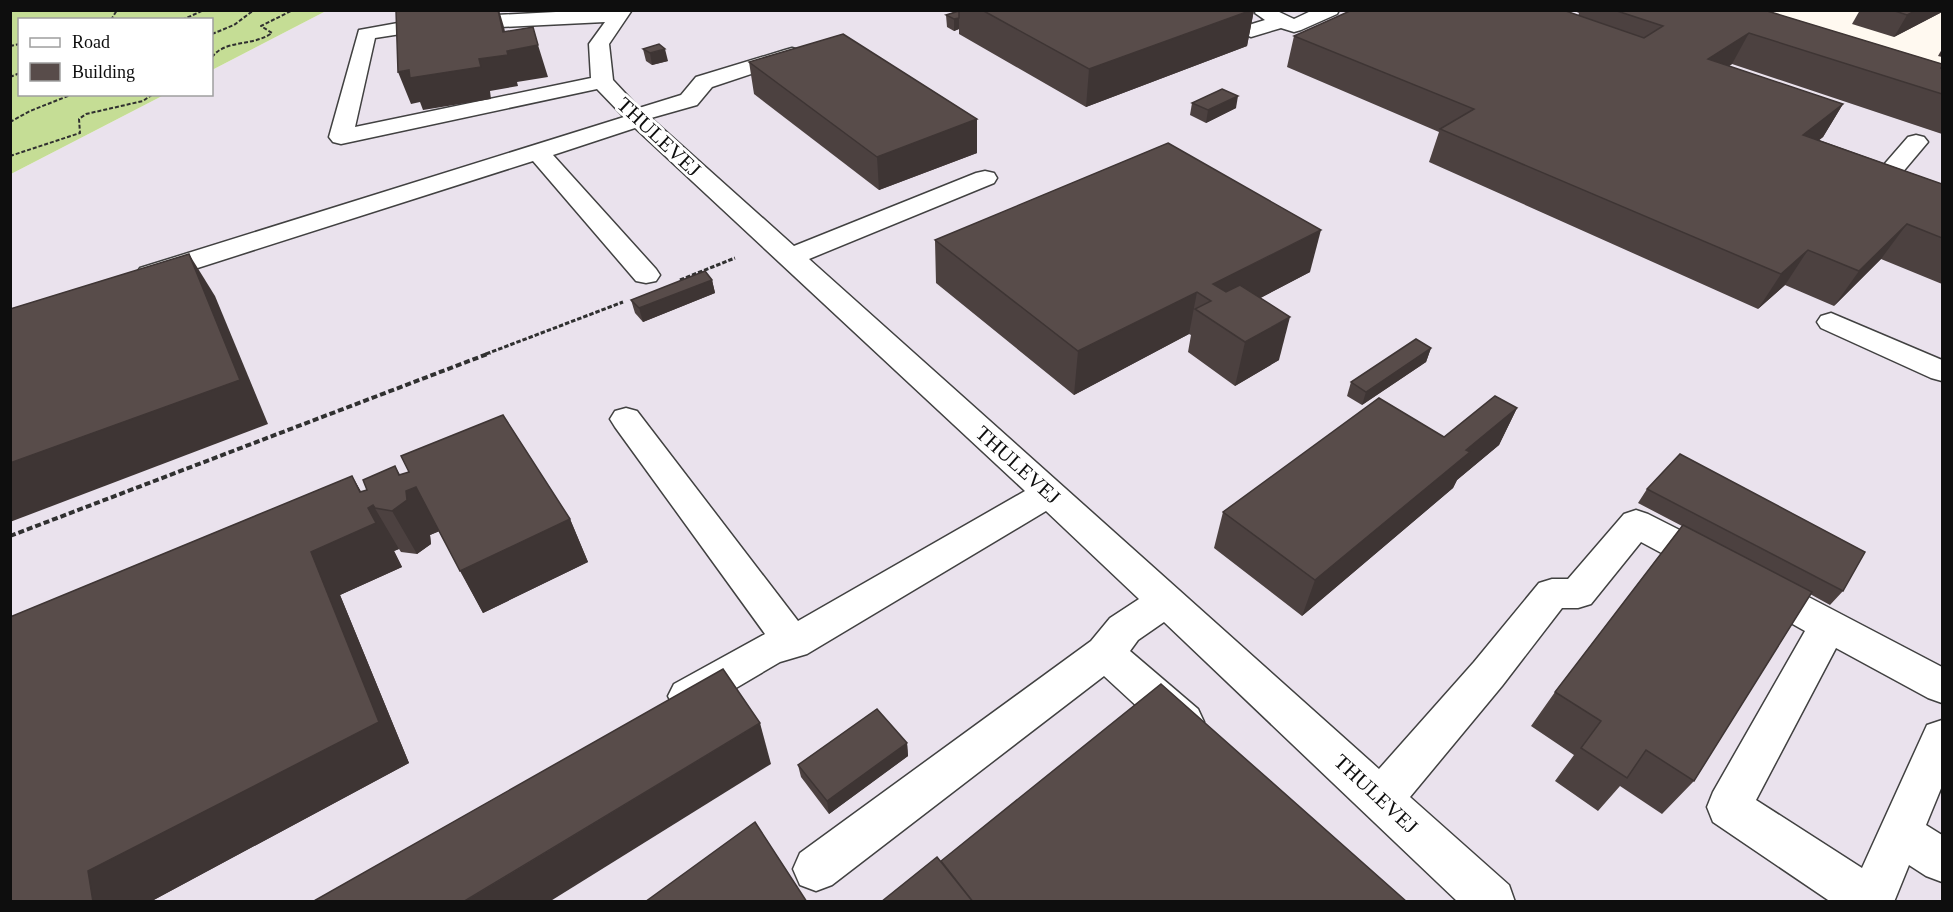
<svg xmlns="http://www.w3.org/2000/svg" width="1953" height="912" font-family="Georgia,serif">
	<style>
		.industrial { fill: #eae2ed }
		.forest { fill: #c5dd95 }
		.lines { fill: none; stroke-linecap: round; stroke-linejoin: round }
		.minor-casing { stroke: #414141; stroke-width: 3 }
		.path-far2 { stroke: #303030; stroke-width: 2; stroke-dasharray: 4 2; stroke-linecap: butt }
		.path-far1 { stroke: #303030; stroke-width: 3; stroke-dasharray: 4.5 2; stroke-linecap: butt }
		.path { stroke: #303030; stroke-width: 4; stroke-dasharray: 6 3; stroke-linecap: butt }
		.minor { fill: #fff; fill-rule: evenodd }
		.wall { fill: #4c4140 }
		.shaded-wall { fill: #3e3534 }
		.building { fill: #584c4a; stroke: #3e3534; stroke-width: 1.5 }
		.labels { text-anchor: middle; dominant-baseline: central; stroke-width: 6; stroke-linejoin: round; paint-order: stroke }
		.street-label { font-size: 21px; fill: #0e0e0e; stroke: #fff }
	</style>
	<rect width="100%" height="100%" fill="#fff9f0"/>
	<polygon class="industrial" points="1695,10 1942,93 1942,901 11,902 11,174 164,95 212,94 212,70 326,11"/>
	<polygon class="forest" points="11,10 326,10 326,11 212,70 212,20 20,20 20,94 164,95 11,174"/>
	<g class="lines">
		<g class="minor-casing">
			<g id="minor">
				<path d="M 594,10 L 632,10 L 609,44 L 613,80 L 639,108 L 681,95 L 696,77 L 785,50 L 792,48 L 799,50 L 802,54 L 799,58 L 712,87 L 697,105 L 651,118 L 794,246 L 976,173 L 985,171 L 994,173 L 997,178 L 994,183 L 809,259 L 1379,769 L 1474,662 L 1539,583 L 1552,579 L 1568,579 L 1624,514 L 1636,510 L 1648,514 L 1723,552 L 1728,562 L 1723,572 L 1710,576 L 1697,572 L 1641,542 L 1591,604 L 1578,608 L 1562,608 L 1502,686 L 1410,797 L 1509,885 L 1515,902 L 1458,902 L 1164,622 L 1138,640 L 1130,651 L 1198,709 L 1204,722 L 1198,735 L 1183,740 L 1168,735 L 1104,676 L 832,885 L 816,891 L 800,885 L 793,869 L 800,853 L 1091,641 L 1110,618 L 1139,599 L 1046,511 L 807,654 L 780,662 L 702,708 L 688,714 L 674,708 L 668,696 L 674,684 L 765,634 L 615,427 L 610,419 L 615,411 L 626,408 L 637,411 L 798,621 L 1025,491 L 635,128 L 553,155 L 656,269 L 660,275 L 656,281 L 646,283 L 636,281 L 533,161 L 160,280 L 150,282 L 140,280 L 136,274 L 140,268 L 624,117 L 597,89 L 341,144 L 333,142 L 329,137 L 359,30 L 420,19 ZM 605,22 L 589,44 L 591,78 L 355,127 L 375,38 L 420,31 Z"/>
				<polygon points="1196,10 1222,10 1252,24 1265,20 1255,13 1257,10 1275,10 1294,19 1313,10 1339,10 1337,14 1301,30 1294,32 1281,28 1251,37 1198,14"/>
				<polygon points="1916,135 1924,137 1928,142 1896,180 1942,198 1942,213 1871,188 1868,183 1908,137"/>
				<polygon points="1831,313 1942,360 1942,381 1931,378 1821,328 1817,322 1821,316"/>
				<polygon points="1761,574 1774,579 1942,667 1942,703 1928,698 1836,648 1756,800 1862,868 1927,725 1942,720 1942,786 1926,825 1942,835 1942,882 1926,876 1909,865 1894,902 1831,902 1713,822 1707,807 1713,792 1805,631 1748,599 1742,589 1748,579"/>
			</g>
		</g>
		<g class="path-far2">
			<polyline points="111,20 117,10"/>
			<polyline points="182,20 204,10"/>
			<polyline points="212,34 234,25 254,10"/>
			<polyline points="10,46 20,44"/>
			<path d="M 212,57 C 226,39 252,47 272,33 L 261,26 L 293,10"/>
			<polyline points="10,77 20,73"/>
			<polyline points="10,122 30,111 73,94"/>
			<polyline points="10,156 80,133 79,119 86,114 143,101 153,94"/>
		</g>
		<g class="path-far1">
			<polyline points="680,280 735,258"/>
			<polyline points="486,354 623,302"/>
		</g>
		<polyline class="path" points="10,536 490,353"/>
		<use href="#minor" class="minor"/>
	</g>
	<g class="wall">
		<polygon points="959,10 1254,10 1247,46 1086,107 959,34 959,29 954,31 947,27 946,15"/>
		<polygon points="1572,10 1764,10 1942,64 1942,134 1732,64 1729,66 1843,104 1823,137 1819,140 1942,184 1942,284 1881,259 1834,306 1785,285 1758,309 1429,162 1439,132 1287,67 1294,36 1578,16 1579,13"/>
		<polygon points="1860,10 1942,10 1942,12 1894,37 1852,24"/>
		<polygon points="643,49 668,61 652,65 646,61"/>
		<polygon points="1942,49 1942,57 1938,56"/>
		<polygon points="749,62 977,119 977,153 879,190 754,94"/>
		<polygon points="1192,103 1236,108 1206,123 1190,115"/>
		<polygon points="935,240 1310,272 1260,298 1279,360 1235,386 1188,352 1191,335 1189,334 1074,395 936,283"/>
		<polygon points="712,280 715,293 643,322 635,313 631,300"/>
		<polygon points="1431,348 1426,362 1362,405 1347,396 1351,382"/>
		<polygon points="1517,408 1499,445 1457,480 1453,488 1302,616 1214,548 1223,512 1444,437"/>
		<polygon points="400,475 570,519 588,562 483,613 439,531 430,535 431,544 417,554 401,552 399,549 394,551 402,567 340,595 409,763 150,902 10,902 352,476 361,492"/>
		<polygon points="1647,489 1843,591 1830,605 1810,594 1694,781 1662,814 1620,786 1598,811 1555,781 1574,755 1531,726 1555,692 1682,526 1638,503"/>
		<polygon points="907,743 908,756 829,814 801,777 798,765"/>
	</g>
	<g class="shaded-wall">
		<polygon points="495,10 499,10 504,27 509,50 538,45 548,77 517,82 518,86 490,91 491,99 423,110 420,102 411,104 398,72 479,59"/>
		<polygon points="1252,10 1254,10 1247,46 1086,107 1089,69"/>
		<polygon points="1917,10 1942,10 1942,12 1894,37 1907,15"/>
		<polygon points="959,18 959,29 954,31 954,19"/>
		<polygon points="1749,33 1732,64 1692,91 1708,59"/>
		<polygon points="665,49 668,61 652,65 650,53"/>
		<polygon points="1238,96 1236,108 1206,123 1208,110"/>
		<polygon points="1843,104 1823,137 1784,168 1803,135"/>
		<polygon points="977,119 977,153 879,190 877,157"/>
		<polygon points="1907,224 1881,259 1834,306 1859,271"/>
		<polygon points="1321,230 1310,272 1215,322 1213,284"/>
		<polygon points="1808,250 1785,285 1758,309 1781,274"/>
		<polygon points="189,254 215,296 268,424 10,522 10,463"/>
		<polygon points="712,280 715,293 643,322 639,308"/>
		<polygon points="1197,292 1189,334 1074,395 1078,351"/>
		<polygon points="1290,317 1279,360 1235,386 1245,342"/>
		<polygon points="1431,348 1426,362 1362,405 1366,392"/>
		<polygon points="1517,408 1499,445 1457,480 1453,488 1302,616 1315,580 1466,450"/>
		<polygon points="395,466 409,490 416,487 440,531 430,535 431,544 417,554 392,511 399,475"/>
		<polygon points="352,476 370,507 373,505 399,549 394,551 402,567 340,595 409,763 150,902 93,902 88,871 311,552 360,492"/>
		<polygon points="570,519 588,562 483,613 460,571"/>
		<polygon points="760,723 771,764 549,902 463,902"/>
		<polygon points="907,743 908,756 829,814 827,801"/>
	</g>
	<g class="building">
		<polygon points="403,10 498,10 503,32 533,27 538,45 507,51 508,55 479,59 481,67 410,78 409,70 398,72 396,11"/>
		<polygon points="982,10 1252,10 1089,69"/>
		<polygon points="1352,10 1563,10 1644,38 1663,26 1614,10 1764,10 1942,64 1942,66 1941,68 1942,69 1942,94 1749,33 1708,59 1843,104 1803,135 1942,184 1942,238 1907,224 1859,271 1808,250 1781,274 1440,129 1474,109 1294,36"/>
		<polygon points="1892,10 1917,10 1907,15"/>
		<polygon points="959,11 959,18 954,19 946,15"/>
		<polygon points="843,34 977,119 877,157 749,62"/>
		<polygon points="659,44 665,49 650,53 643,49"/>
		<polygon points="1222,89 1238,96 1208,110 1192,103"/>
		<polygon points="1168,143 1321,230 1213,284 1226,292 1240,285 1290,317 1245,342 1195,309 1211,301 1197,292 1078,351 935,240"/>
		<polygon points="189,254 240,380 10,463 10,309"/>
		<polygon points="705,271 712,280 639,308 631,300"/>
		<polygon points="1416,339 1431,348 1366,392 1351,382"/>
		<polygon points="1495,396 1517,408 1466,450 1470,452 1315,580 1223,512 1379,398 1444,437"/>
		<polygon points="503,415 570,519 460,571 416,487 406,491 407,500 392,511 375,508 373,505 368,508 376,523 311,552 379,722 88,871 93,902 10,902 10,617 352,476 360,492 367,490 363,480 395,466 399,475 409,472 401,456"/>
		<polygon points="1680,454 1865,552 1843,591 1647,489"/>
		<polygon points="1683,525 1812,592 1694,781 1646,750 1627,778 1581,748 1601,721 1555,692"/>
		<polygon points="723,669 760,723 463,902 312,902"/>
		<polygon points="1161,684 1407,902 973,902 941,861"/>
		<polygon points="877,709 907,743 827,801 798,765"/>
		<polygon points="755,822 807,902 645,902"/>
		<polygon points="937,857 973,902 881,902"/>
	</g>
	<g class="labels">
		<g class="street-label">
			<text transform="translate(659 137) rotate(43)">THULEVEJ</text>
			<text transform="translate(1018 465) rotate(42)">THULEVEJ</text>
			<text transform="translate(1376 794) rotate(43)">THULEVEJ</text>
		</g>
	</g>
	<rect width="1953" height="912" fill="none" stroke="#0e0e0e" stroke-width="24"/>
	<rect x="18" y="18" width="195" height="78" fill="#ffffff" stroke="#9f9f9f" stroke-width="1.5"/>
	<rect x="30" y="38" width="30" height="9" fill="#ffffff" stroke="#9f9f9f" stroke-width="1.5"/>
	<text x="72" y="48" font-size="18" fill="#0e0e0e">Road</text>
	<rect x="30" y="63" width="30" height="18" fill="#584c4a" stroke="#9f9f9f" stroke-width="1.5"/>
	<text x="72" y="78" font-size="18" fill="#0e0e0e">Building</text>
</svg>
